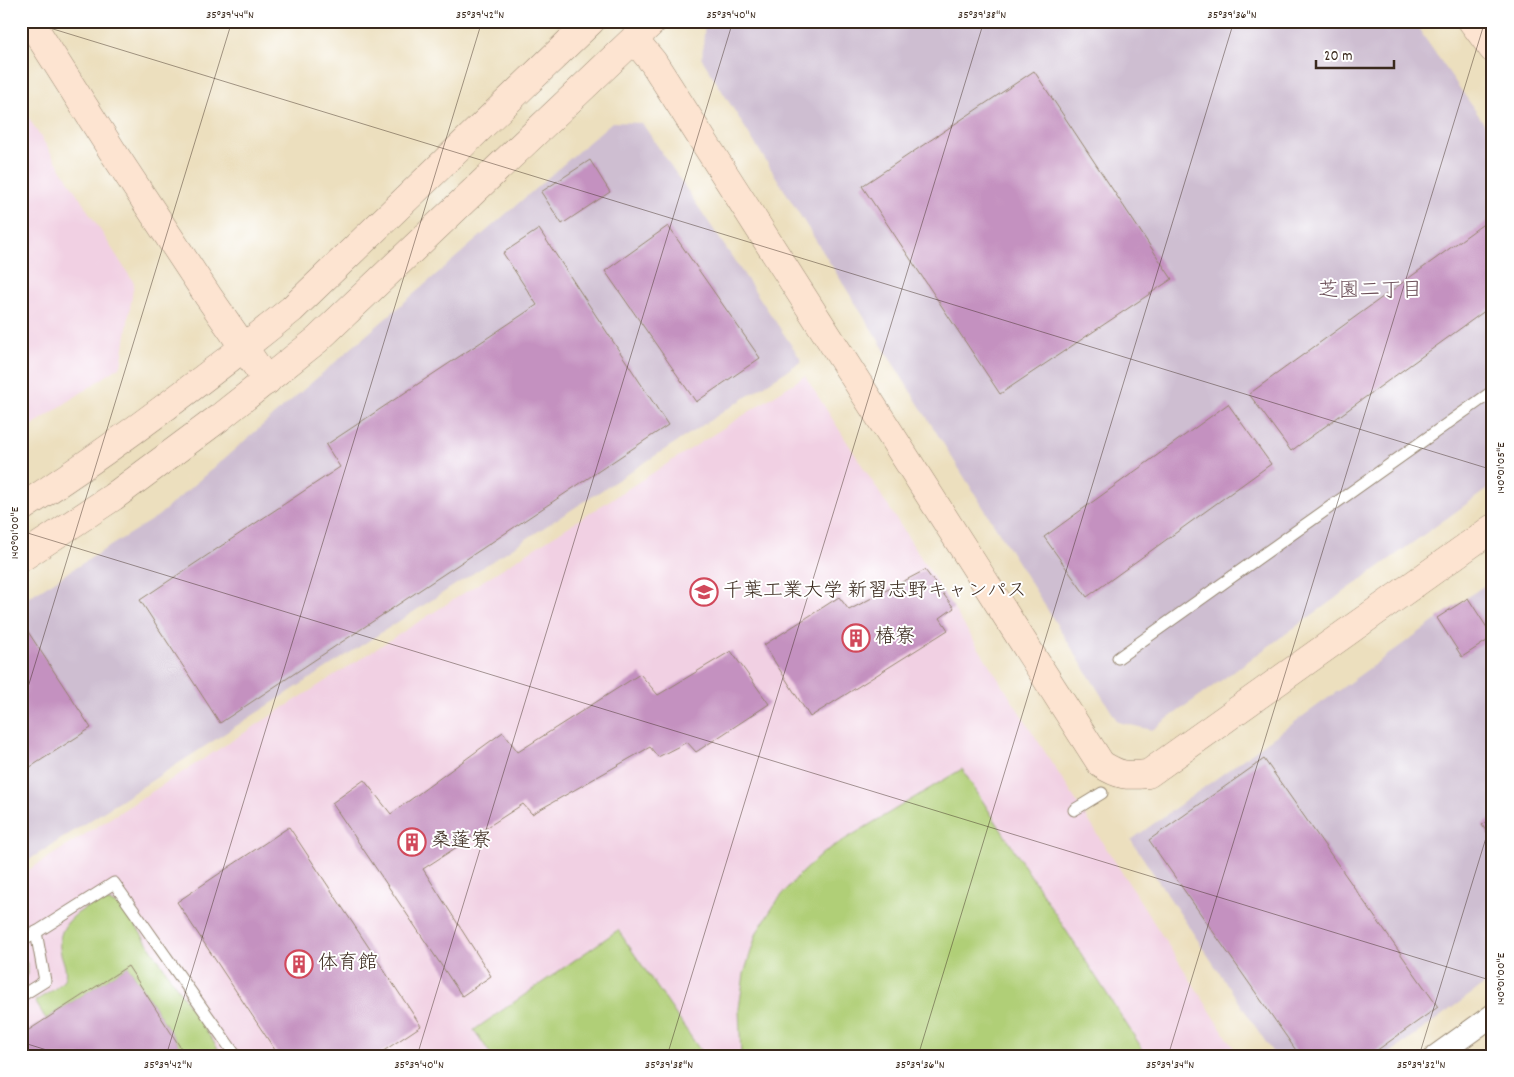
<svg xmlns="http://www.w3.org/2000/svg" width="1514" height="1077" font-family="Dekko,'Klee One',sans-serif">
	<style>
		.built { fill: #f1d0e3 }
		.industrial { fill: #cebed1 }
		.green { fill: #b0cf77; stroke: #767c4a }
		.building { fill: #c491c0 }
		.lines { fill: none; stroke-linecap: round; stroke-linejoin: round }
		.lane-casing { stroke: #94846e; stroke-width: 13 }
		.street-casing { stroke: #94846e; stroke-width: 24 }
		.secondary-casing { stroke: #94846e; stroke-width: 29 }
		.lane { stroke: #fff; stroke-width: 11 }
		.street { stroke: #fff; stroke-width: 22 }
		.secondary { stroke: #fde4d1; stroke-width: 28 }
		.ticks { fill: none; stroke: #3b2a1e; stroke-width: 1; stroke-opacity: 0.45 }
		.labels { text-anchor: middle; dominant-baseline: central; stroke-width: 4; stroke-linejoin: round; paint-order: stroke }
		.poi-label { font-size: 20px; fill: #3b2a1e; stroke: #fff; text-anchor: start }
		.neighbourhood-label { font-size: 21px; fill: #6b4e57; stroke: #fff }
		.neatline { fill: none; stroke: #3b2a1e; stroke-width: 2 }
		.ticks-label { font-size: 12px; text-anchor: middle; fill: #3b2a1e }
	</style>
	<rect width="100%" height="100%" fill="#fff"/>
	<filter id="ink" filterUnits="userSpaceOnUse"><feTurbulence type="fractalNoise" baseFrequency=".02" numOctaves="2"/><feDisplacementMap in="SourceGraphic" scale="10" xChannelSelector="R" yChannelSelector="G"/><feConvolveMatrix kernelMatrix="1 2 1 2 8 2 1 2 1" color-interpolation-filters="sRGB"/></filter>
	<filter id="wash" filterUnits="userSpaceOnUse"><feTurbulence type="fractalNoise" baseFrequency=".0096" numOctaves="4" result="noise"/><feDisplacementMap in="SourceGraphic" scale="20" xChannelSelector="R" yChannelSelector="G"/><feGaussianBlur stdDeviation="1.12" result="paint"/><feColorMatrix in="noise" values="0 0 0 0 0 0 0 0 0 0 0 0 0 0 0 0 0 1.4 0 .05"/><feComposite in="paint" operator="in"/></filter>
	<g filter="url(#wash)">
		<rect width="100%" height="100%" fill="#ecdfbe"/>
		<g class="built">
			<polygon points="21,106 134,283 121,366 21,433"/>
			<polygon points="805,376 1239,1056 21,1056 21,875"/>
		</g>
		<g class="industrial">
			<polygon points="705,21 1413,21 1493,136 1493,485 1152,730 1118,722 702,59"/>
			<polygon points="612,122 642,123 802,361 21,865 21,602 158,516"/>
			<polygon points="1493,579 1493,978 1386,1056 1275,1056 1131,840"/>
		</g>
		<g class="green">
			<polygon points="962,769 1147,1056 741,1056 739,1009 744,974 757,932 777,901 799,875 824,852"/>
			<path d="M 97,902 L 111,902 L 124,908 L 223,1056 L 186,1056 L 128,966 L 46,1019 L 35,1001 C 44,995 62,987 65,977 C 67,969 63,961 61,954 C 54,927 76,912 97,902 Z"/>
			<polygon points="618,930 704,1056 492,1056 474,1030"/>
			<path d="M 21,960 L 27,963 C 28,971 28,976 21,981 Z"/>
		</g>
		<g id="blocks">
			<g class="building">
				<polygon points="1034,71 1172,279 1000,394 862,186"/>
				<polygon points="590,160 610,192 562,224 541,192"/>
				<polygon points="21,166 28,176 21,180"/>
				<polygon points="1493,217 1493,305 1291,451 1249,394"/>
				<polygon points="668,226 760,358 696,402 605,271"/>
				<polygon points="539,229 668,425 220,723 140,600 340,467 326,445 537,305 503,253"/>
				<polygon points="1228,404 1271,464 1087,597 1044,537"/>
				<polygon points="925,570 954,608 940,618 948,630 810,717 764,645 839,597 849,610"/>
				<polygon points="1468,598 1493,637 1462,657 1437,618"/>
				<polygon points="21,621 91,728 21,773"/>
				<polygon points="731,651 769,704 696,752 687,742 658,757 650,747 532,814 523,804 423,869 491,976 462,996 332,803 364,780 391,814 503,732 518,752 640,674 658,695"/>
				<polygon points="1264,759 1438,1007 1369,1056 1300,1056 1149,840"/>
				<polygon points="1493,818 1493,841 1482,825"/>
				<polygon points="289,827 421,1026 376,1056 279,1056 177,902"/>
				<polygon points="128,966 186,1056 21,1056 21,1035"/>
			</g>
		</g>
	</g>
	<g filter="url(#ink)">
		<use href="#blocks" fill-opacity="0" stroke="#94846e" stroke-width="1"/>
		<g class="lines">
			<g class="lane-casing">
				<g id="lane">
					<polyline points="1118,658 1493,391"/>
					<polyline points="1074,810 1102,793"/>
					<polyline points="21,942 114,883 236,1056"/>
					<polyline points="21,996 45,981 36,932"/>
				</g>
			</g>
			<g class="street-casing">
				<polyline id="street" points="1436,1056 1493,1015"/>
			</g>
			<g class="secondary-casing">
				<g id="secondary">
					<polyline points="30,21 113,152 208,296 267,381"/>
					<polyline points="1472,21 1493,49"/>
					<path d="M 634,39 L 653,62 L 1101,764 C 1120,776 1126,776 1148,774 L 1493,528"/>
					<path d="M 21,508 C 115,447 205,379 292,309 L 591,21"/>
					<polyline points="21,558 113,497 219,418 317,340 653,21"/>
				</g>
			</g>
			<use href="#lane" class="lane"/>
			<use href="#street" class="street"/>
			<use href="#secondary" class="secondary"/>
		</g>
	</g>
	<path class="ticks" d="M 27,21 L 1493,470M 21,531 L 1493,981M 21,710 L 232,21M 21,1042 L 66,1056M 166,1056 L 482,21M 417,1056 L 733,21M 667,1056 L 984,21M 918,1056 L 1234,21M 1168,1056 L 1485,21M 1419,1056 L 1493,815"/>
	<defs>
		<g id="university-ring" transform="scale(1.4375)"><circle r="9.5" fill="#fff" stroke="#d1495b" stroke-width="1.5"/><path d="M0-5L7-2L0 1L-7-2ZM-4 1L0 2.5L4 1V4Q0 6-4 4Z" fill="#d1495b"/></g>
		<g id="building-ring" transform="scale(1.4375)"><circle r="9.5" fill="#fff" stroke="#d1495b" stroke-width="1.5"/><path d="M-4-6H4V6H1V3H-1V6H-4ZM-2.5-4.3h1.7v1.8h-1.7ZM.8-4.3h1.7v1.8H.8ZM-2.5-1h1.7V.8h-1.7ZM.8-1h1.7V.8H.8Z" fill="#d1495b"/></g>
	</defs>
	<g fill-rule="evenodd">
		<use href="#university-ring" x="704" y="592"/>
		<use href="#building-ring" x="856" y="638"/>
		<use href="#building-ring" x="412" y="842"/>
		<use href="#building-ring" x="299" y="964"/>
	</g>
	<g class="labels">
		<g class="poi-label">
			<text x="723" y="592">千葉工業大学 新習志野キャンパス</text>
			<text x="875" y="638">椿寮</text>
			<text x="431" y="842">桑蓬寮</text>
			<text x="318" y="964">体育館</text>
		</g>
		<g class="neighbourhood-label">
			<text x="1370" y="292">芝園二丁目</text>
		</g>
	</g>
	<rect width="1514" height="1077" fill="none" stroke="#fff" stroke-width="55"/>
	<path d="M1316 60v8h78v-8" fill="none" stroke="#3b2a1e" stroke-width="2.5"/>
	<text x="1324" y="60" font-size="15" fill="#3b2a1e" stroke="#ffffff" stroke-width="4" paint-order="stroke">20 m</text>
	<rect x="28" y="28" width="1458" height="1022" class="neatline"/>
	<g class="ticks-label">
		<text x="230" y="18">35°39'44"N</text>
		<text x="480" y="18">35°39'42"N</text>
		<text x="731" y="18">35°39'40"N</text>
		<text x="982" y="18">35°39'38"N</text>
		<text x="1232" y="18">35°39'36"N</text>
		<text transform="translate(1500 468) rotate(-90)" y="4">140°01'05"E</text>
		<text transform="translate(14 533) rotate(-90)" y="4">140°01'00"E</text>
		<text transform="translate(1500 979) rotate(-90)" y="4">140°01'00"E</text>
		<text x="168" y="1068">35°39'42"N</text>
		<text x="419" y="1068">35°39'40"N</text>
		<text x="669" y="1068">35°39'38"N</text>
		<text x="920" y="1068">35°39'36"N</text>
		<text x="1170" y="1068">35°39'34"N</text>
		<text x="1421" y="1068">35°39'32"N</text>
	</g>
</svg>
